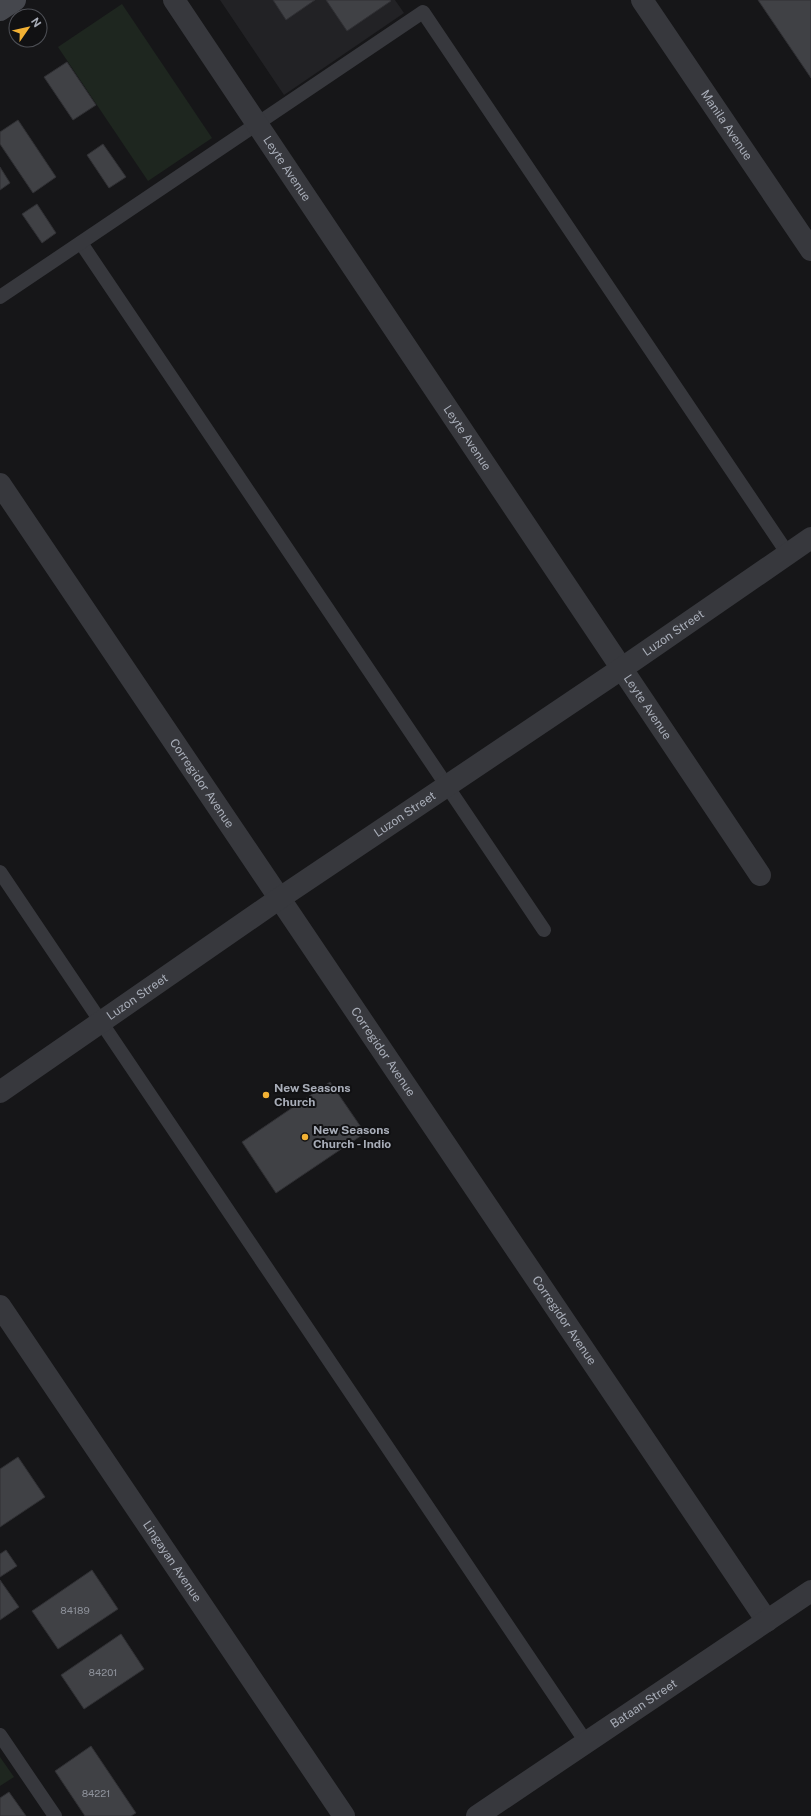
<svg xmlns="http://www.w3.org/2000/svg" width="811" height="1816" font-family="'Public Sans',sans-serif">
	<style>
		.built { fill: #222225 }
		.green { fill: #1e261f }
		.building { fill: #404145; stroke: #303034 }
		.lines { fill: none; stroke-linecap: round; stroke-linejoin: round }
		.service { stroke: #37383d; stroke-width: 14 }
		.minor { stroke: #37383d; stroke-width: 22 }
		.secondary { stroke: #45474d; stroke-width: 22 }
		.poi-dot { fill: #f2b134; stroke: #111113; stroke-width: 1.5 }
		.labels { text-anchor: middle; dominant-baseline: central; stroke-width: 4; stroke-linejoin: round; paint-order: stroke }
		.number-label { font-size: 10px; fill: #8e929b }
		.street-label { font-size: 12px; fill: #a8adb8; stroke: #111113 }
		.poi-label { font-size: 12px; font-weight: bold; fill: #a8adb8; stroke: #111113; text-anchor: start }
	</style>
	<rect width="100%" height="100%" fill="#161618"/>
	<polygon class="built" points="220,0 395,0 404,13 284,95"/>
	<g class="green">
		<polygon points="122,4 212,138 148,181 58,47"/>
		<polygon points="0,1757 14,1777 0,1786"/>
	</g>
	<g class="building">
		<polygon points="273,0 315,0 286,20"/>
		<polygon points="326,0 390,0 391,1 347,31"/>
		<polygon points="758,0 811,0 811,78"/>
		<polygon points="67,62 96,105 73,120 44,77"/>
		<polygon points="18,120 56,177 33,193 0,144 0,132"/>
		<polygon points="103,144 126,177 109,188 87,155"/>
		<polygon points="0,167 10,183 0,190"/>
		<polygon points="37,204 56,233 42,243 22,214"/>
		<polygon points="330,1082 365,1133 276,1193 242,1142"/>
		<polygon points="18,1457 45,1497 0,1527 0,1469"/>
		<polygon points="6,1550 17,1566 0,1577 0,1554"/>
		<polygon points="92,1570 118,1609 58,1649 32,1611"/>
		<polygon points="0,1580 19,1607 0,1620"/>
		<polygon points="121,1634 144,1669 84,1709 61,1675"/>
		<polygon points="91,1746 136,1813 131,1816 85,1816 55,1771"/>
		<polygon points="9,1792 26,1816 0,1816 0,1798"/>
	</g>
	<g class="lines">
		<g class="service">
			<polyline points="81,243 544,930"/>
			<polyline points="0,297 423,12 788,554"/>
			<polyline points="0,872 586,1742"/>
			<polyline points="0,1735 55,1816"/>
		</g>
		<g class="minor">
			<path id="s1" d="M 174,0 L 760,875"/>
			<path id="s2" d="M 642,0 L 811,250"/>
			<path id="s3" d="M 0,484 L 767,1621"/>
			<path id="s4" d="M 0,1092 L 280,898 L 621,669 L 811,538"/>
			<path id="s5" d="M 0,1306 L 344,1816"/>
			<path id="s6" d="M 477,1816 L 811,1591"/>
		</g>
		<polyline class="secondary" points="0,10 15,0"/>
	</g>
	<g class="poi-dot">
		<circle cx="266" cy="1095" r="4"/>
		<circle cx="305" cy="1137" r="4"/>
	</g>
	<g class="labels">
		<g class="number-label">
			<text x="75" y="1610">84189</text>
			<text x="103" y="1672">84201</text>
			<text x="96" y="1793">84221</text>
		</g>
		<g class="street-label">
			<text stroke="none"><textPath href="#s2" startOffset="151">Manila Avenue</textPath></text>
			<text stroke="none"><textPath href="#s1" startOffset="203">Leyte Avenue</textPath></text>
			<text stroke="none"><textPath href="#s1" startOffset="527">Leyte Avenue</textPath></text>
			<text stroke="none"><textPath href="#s4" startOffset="815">Luzon Street</textPath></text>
			<text stroke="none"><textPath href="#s1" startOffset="851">Leyte Avenue</textPath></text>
			<text stroke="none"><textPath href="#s3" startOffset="361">Corregidor Avenue</textPath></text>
			<text stroke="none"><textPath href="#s4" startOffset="491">Luzon Street</textPath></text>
			<text stroke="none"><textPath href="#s4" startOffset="167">Luzon Street</textPath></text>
			<text stroke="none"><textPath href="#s3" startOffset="685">Corregidor Avenue</textPath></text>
			<text stroke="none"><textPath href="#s3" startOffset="1009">Corregidor Avenue</textPath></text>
			<text stroke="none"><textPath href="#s5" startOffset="308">Lingayan Avenue</textPath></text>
			<text stroke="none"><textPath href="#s6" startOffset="201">Bataan Street</textPath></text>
		</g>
		<g class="poi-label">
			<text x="274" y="1088">New Seasons<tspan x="274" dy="14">Church</tspan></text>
			<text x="313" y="1130">New Seasons<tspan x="313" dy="14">Church - Indio</tspan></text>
		</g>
	</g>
	<g transform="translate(28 28) rotate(56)"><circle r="19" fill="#111113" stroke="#4d4f55"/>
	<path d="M0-3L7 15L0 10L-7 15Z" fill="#f2b134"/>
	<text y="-6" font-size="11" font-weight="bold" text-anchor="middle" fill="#a8adb8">N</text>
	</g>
</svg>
